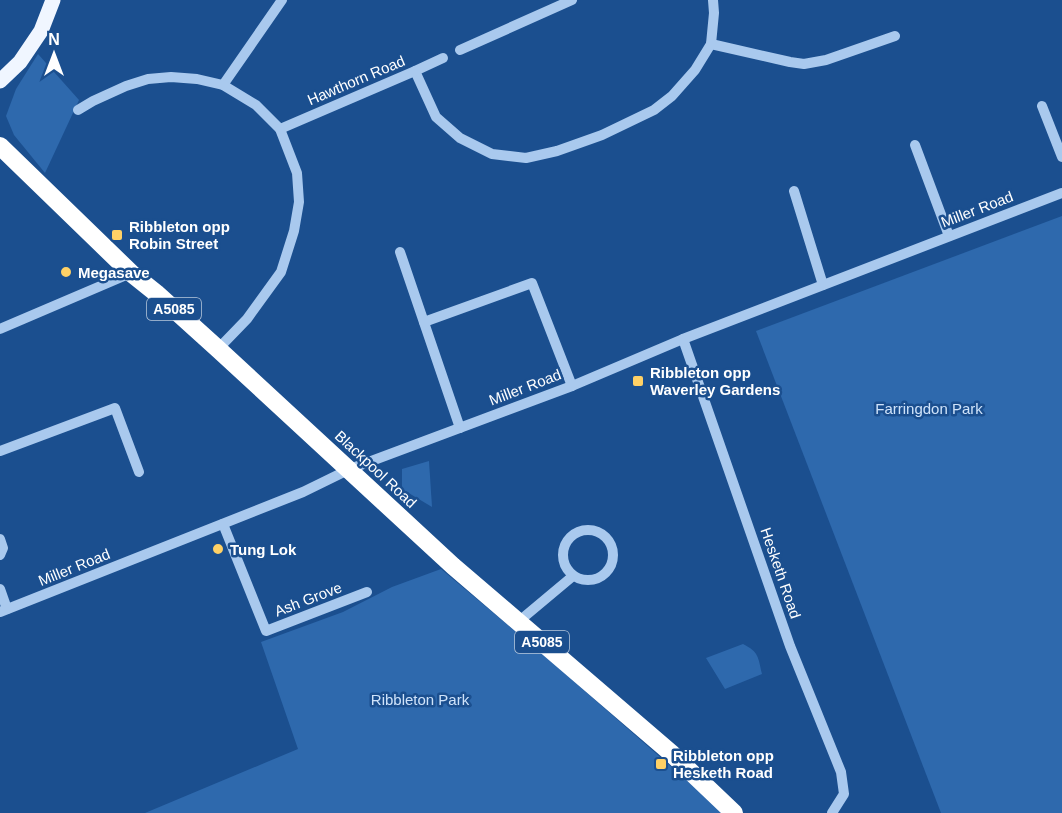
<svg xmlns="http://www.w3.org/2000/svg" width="1062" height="813" font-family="Arial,sans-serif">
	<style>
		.green { fill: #2e69ad }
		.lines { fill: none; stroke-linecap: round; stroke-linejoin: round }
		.minor { stroke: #a9c9ee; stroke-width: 10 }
		.major { stroke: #f0f6ff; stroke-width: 15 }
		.highway { stroke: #fff; stroke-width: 18 }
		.poi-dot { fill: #ffd166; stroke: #1b4f8f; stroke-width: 2 }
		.labels { text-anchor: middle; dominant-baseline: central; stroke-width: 5; stroke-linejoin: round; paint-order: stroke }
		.shield { fill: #1b4f8f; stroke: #bbcadd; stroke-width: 1.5 }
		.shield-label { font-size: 14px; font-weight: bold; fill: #fff }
		.street-label { font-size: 15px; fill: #fff; stroke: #1b4f8f }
		.poi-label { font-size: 15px; font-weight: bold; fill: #fff; stroke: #1b4f8f; text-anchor: start }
		.park-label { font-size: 15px; fill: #cfe3fa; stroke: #1b4f8f }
	</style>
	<rect width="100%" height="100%" fill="#1b4f8f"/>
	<g class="green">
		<polygon points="38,54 79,100 45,173 14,135 6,116 16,89"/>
		<polygon points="1062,216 1062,813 941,813 756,331"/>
		<polygon points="429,461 432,507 402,489 402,469"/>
		<polygon points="441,569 546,657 724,813 145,813 298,749 261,642 343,612 392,587"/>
		<path d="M 743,644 C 759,652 758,657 762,674 L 725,689 L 706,658 Z"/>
	</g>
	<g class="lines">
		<g class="minor">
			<polyline points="711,44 790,62 804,64 826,60 895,36"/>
			<polyline points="460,50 572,0"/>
			<polyline points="415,71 436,117 460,138 492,154 526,158 557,151 602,135 654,110 672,96 695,70 711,44 714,13 713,0"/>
			<polyline points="223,85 282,0"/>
			<polyline points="1042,106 1062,157"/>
			<polyline points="78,110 93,101 126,86 148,79 171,77 197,79 223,85 256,105 280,129 297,173 299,202 294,231 281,272 247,319 218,349"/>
			<polyline points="280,129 415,71 443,58"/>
			<polyline points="915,145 949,236"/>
			<polyline points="794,191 823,285"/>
			<polyline points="400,252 460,428"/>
			<polyline points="424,322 532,283 572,386"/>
			<polyline points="0,329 131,273"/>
			<polyline points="683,339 790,646 841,772 844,794 832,813"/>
			<polyline points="0,451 115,408 139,472"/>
			<polyline points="223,524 266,631 367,592"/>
			<circle cx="588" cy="555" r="25"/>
			<polyline points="0,539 3,548 0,555"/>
			<polyline points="0,589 7,609"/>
			<polyline points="0,612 303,492 350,469 572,386 683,339 1062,193"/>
			<polyline points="518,622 573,576"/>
		</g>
		<polyline class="major" points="0,81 20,62 41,31 53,0"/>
		<polyline class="highway" points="0,146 131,273 156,293 218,349 453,566 671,753 734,813"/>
	</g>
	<g class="poi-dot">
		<rect x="111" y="229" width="12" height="12" rx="3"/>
		<circle cx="66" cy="272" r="6"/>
		<rect x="632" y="375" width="12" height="12" rx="3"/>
		<circle cx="218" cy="549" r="6"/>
		<rect x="655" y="758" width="12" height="12" rx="3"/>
	</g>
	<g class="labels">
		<g class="shield">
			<rect x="147" y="298" width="54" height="22" rx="4.5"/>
			<rect x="515" y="631" width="54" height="22" rx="4.5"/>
		</g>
		<g class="shield-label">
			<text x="174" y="309">A5085</text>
			<text x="542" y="642">A5085</text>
		</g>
		<g class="street-label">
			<text transform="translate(356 80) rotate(-23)">Hawthorn Road</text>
			<text transform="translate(977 209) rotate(-21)">Miller Road</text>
			<text transform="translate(525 387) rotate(-21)">Miller Road</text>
			<text transform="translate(376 469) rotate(43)">Blackpool Road</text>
			<text transform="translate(74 567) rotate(-22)">Miller Road</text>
			<text transform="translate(781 573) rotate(71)">Hesketh Road</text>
			<text transform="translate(308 599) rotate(-21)">Ash Grove</text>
		</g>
		<g class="poi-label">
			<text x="129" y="226">Ribbleton opp<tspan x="129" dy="17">Robin Street</tspan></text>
			<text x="78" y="272">Megasave</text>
			<text x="650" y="372">Ribbleton opp<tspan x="650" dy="17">Waverley Gardens</tspan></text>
			<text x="230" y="549">Tung Lok</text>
			<text x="673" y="755">Ribbleton opp<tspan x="673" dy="17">Hesketh Road</tspan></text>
		</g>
		<g class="park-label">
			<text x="929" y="408">Farringdon Park</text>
			<text x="420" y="699">Ribbleton Park</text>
		</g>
	</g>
	<g transform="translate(54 54)" stroke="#1b4f8f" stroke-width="4.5" paint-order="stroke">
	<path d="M0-4.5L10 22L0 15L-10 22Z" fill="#ffffff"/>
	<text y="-9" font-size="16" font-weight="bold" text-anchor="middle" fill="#ffffff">N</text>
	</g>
</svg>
